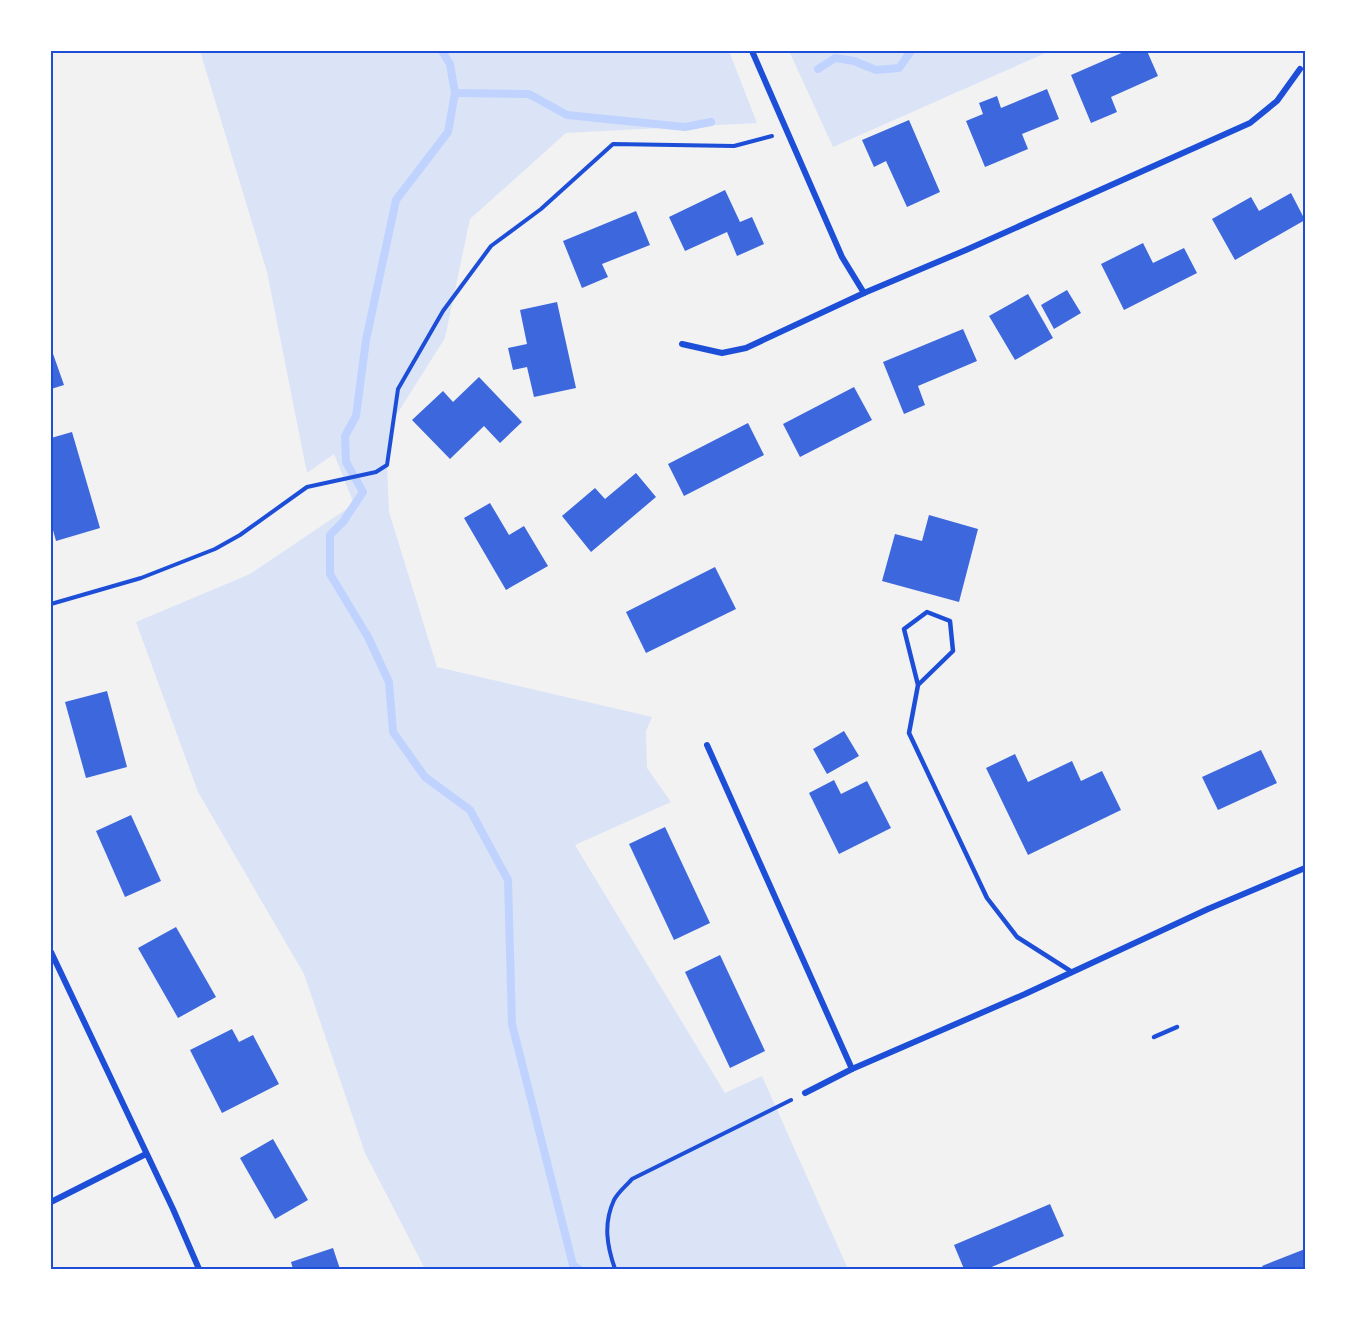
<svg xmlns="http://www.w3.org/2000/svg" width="1356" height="1320" font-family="'Source Sans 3',sans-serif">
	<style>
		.green { fill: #dbe4f7 }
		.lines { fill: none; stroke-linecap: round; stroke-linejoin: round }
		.stream { stroke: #bfd3fe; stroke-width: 8 }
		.building { fill: #3d67dc }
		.path { stroke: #1d4ed8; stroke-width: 4 }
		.service { stroke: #1d4ed8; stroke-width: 4.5 }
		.minor { stroke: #1d4ed8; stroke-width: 6 }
		.neatline { fill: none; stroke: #1d4ed8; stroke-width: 2 }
	</style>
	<rect width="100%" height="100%" fill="#f2f2f2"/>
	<g class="green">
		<polygon points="200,51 729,51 757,123 566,133 470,219 445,338 392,422 387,465 389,512 437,667 652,717 646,731 647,768 671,802 575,845 725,1093 762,1076 848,1269 425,1269 365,1153 304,974 198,792 136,622 250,574 354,504 334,454 307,473 267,272"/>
		<polygon points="789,51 1050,51 833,147"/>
	</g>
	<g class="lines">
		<g class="stream">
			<polyline points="442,51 450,64 455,93 448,132 396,200 366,340 356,416 345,436 346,462 363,492 343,522 330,535 330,574 368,637 389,682 393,732 425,777 470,810 508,880 512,1024 573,1265 579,1269"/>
			<polyline points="818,69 835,58 854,61 876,70 899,68 911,51"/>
			<polyline points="455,93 529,94 567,115 685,127 711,122"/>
		</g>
	</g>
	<g class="building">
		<polygon points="1126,51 1147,51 1158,76 1111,97 1117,112 1091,123 1071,75"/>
		<polygon points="1047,89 1059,119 1022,134 1028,149 985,167 966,121 983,114 979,103 997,96 1001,108"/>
		<polygon points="909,120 940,192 907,207 886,161 874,167 862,140"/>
		<polygon points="725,190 740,222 752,217 764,244 737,256 727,232 685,251 669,217"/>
		<polygon points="1291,193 1305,220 1235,260 1212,219 1251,197 1259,211"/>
		<polygon points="636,211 650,245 602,264 608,277 582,288 563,241"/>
		<polygon points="1143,243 1153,263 1184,248 1197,273 1124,310 1101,264"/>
		<polygon points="1067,290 1081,313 1054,329 1041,305"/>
		<polygon points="1028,294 1053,338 1015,360 989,316"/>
		<polygon points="557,302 576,388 534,397 527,367 513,370 508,348 527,344 520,310"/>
		<polygon points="963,329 977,361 918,386 925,405 904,414 883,362"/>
		<polygon points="51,348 64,385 51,389"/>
		<polygon points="479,377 522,422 500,443 484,426 450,459 412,420 443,391 453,402"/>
		<polygon points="854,387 872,420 800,457 783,424"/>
		<polygon points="748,423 764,455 684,496 668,464"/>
		<polygon points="72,432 100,528 56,541 51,523 51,438"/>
		<polygon points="636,473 656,497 591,552 562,516 595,488 605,499"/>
		<polygon points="490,503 509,535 524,526 548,566 506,590 464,518"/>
		<polygon points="929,515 978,529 959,602 882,581 895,534 922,541"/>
		<polygon points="715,567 736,609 646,653 626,612"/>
		<polygon points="107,691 127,767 86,778 65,702"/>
		<polygon points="844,731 859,756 827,774 813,749"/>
		<polygon points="1261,750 1277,783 1218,810 1202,777"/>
		<polygon points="1015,754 1028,782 1072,761 1081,781 1102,771 1121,810 1028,855 986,768"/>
		<polygon points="834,780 841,794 867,781 891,828 839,854 809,793"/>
		<polygon points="131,815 161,881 125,897 96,831"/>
		<polygon points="665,827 710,923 674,940 629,844"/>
		<polygon points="176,927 216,997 178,1018 138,948"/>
		<polygon points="720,955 765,1051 730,1068 685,972"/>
		<polygon points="232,1029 239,1042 253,1035 279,1084 222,1113 190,1050"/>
		<polygon points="273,1139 308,1200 275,1219 240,1158"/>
		<polygon points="1050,1204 1064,1236 987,1269 964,1269 954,1245"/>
		<polygon points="333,1248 340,1269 293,1269 291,1262"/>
		<polygon points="1305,1249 1305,1269 1264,1269 1262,1266"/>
	</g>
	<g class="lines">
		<g class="path">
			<polyline points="51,604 141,578 215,549 240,535 307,487 376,472 387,465 398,389 443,311 491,246 541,209 613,144 734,146 772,136"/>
			<path d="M 615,1269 C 607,1246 603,1224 614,1200 C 618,1192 627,1185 632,1179 L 791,1100"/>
		</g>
		<g class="service">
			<polyline points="918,685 904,629 927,612 950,621 953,651 918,685 909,733 987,898 1017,937 1072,972"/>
			<polyline points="1154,1037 1177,1027"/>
		</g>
		<g class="minor">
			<polyline points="752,51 842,257 864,293"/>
			<polyline points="682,344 722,353 746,348 864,293 966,250 1250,123 1277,101 1300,69"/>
			<polyline points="707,745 852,1069"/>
			<polyline points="51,952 173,1209 199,1269"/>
			<polyline points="805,1093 852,1069 1025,994 1208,909 1305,868"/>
			<polyline points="51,1202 146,1154"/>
		</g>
	</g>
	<rect width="1356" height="1320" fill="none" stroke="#ffffff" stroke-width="105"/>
	<rect x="52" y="52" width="1252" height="1216" class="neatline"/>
</svg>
